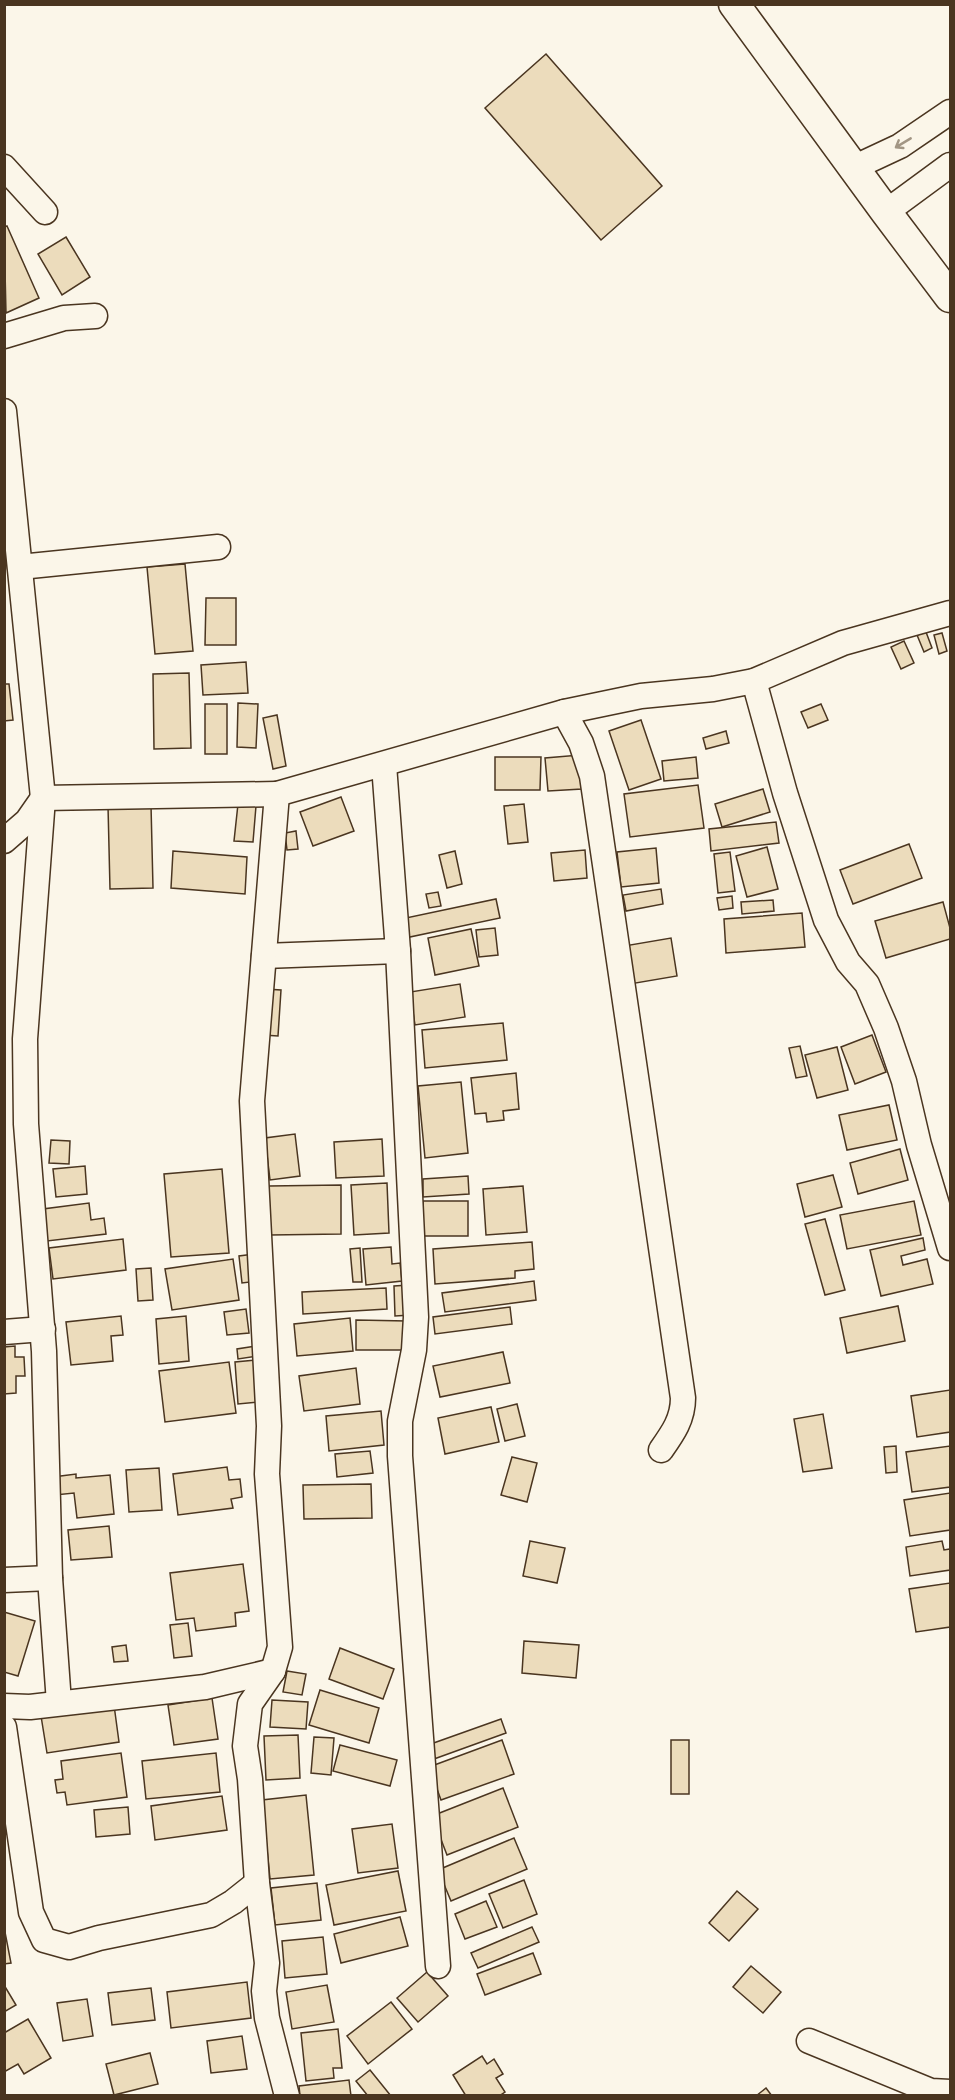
<svg xmlns="http://www.w3.org/2000/svg" width="955" height="2100" font-family="'Source Sans 3',sans-serif">
	<style>
		.building { fill: #ecdcbc; stroke: #4a3520; stroke-width: 1.5 }
		.lines { fill: none; stroke-linecap: round; stroke-linejoin: round }
		.minor-casing { stroke: #4a3520; stroke-width: 27 }
		.major-casing { stroke: #4a3520; stroke-width: 33 }
		.minor { stroke: #fbf6e9; stroke-width: 24 }
		.major { stroke: #fbf6e9; stroke-width: 30 }
		.oneway { stroke: #a29684 }
	</style>
	<rect width="100%" height="100%" fill="#fbf6e9"/>
	<g class="building">
		<polygon points="546,54 662,186 601,240 485,108"/>
		<polygon points="7,226 39,298 6,313 4,227"/>
		<polygon points="66,237 90,277 62,295 38,254"/>
		<polygon points="185,564 193,651 155,654 147,567"/>
		<polygon points="206,598 236,598 236,645 205,645"/>
		<polygon points="926,632 932,648 924,652 917,635"/>
		<polygon points="942,633 947,651 939,654 934,635"/>
		<polygon points="904,641 914,663 901,669 891,647"/>
		<polygon points="246,662 248,693 203,695 201,665"/>
		<polygon points="189,673 191,748 154,749 153,674"/>
		<polygon points="4,684 9,684 13,720 4,721"/>
		<polygon points="238,703 258,704 256,748 237,747"/>
		<rect x="205" y="704" width="22" height="50"/>
		<polygon points="821,704 828,720 808,728 801,712"/>
		<polygon points="277,715 286,766 273,769 263,718"/>
		<polygon points="641,720 661,779 629,790 609,731"/>
		<polygon points="726,731 729,743 706,749 703,738"/>
		<polygon points="580,755 582,789 548,791 545,758"/>
		<polygon points="495,757 541,757 540,790 495,790"/>
		<polygon points="696,757 698,778 664,781 662,761"/>
		<polygon points="698,785 704,828 630,837 624,794"/>
		<polygon points="763,789 770,812 722,827 715,804"/>
		<polygon points="341,797 354,831 313,846 300,812"/>
		<polygon points="238,804 256,806 253,842 234,841"/>
		<polygon points="524,804 528,842 508,844 504,806"/>
		<polygon points="151,805 153,888 110,889 108,806"/>
		<polygon points="776,822 779,843 711,851 709,829"/>
		<polygon points="296,831 298,849 287,850 285,833"/>
		<polygon points="909,844 922,878 853,904 840,870"/>
		<polygon points="767,847 778,889 747,897 736,856"/>
		<polygon points="656,848 659,883 621,887 617,852"/>
		<polygon points="585,850 587,878 554,881 551,853"/>
		<polygon points="173,851 247,857 245,894 171,888"/>
		<polygon points="455,851 462,884 447,888 439,855"/>
		<polygon points="730,852 735,891 718,893 714,854"/>
		<polygon points="661,889 663,904 626,911 623,895"/>
		<polygon points="438,892 441,906 429,908 426,894"/>
		<polygon points="732,896 733,908 719,910 717,898"/>
		<polygon points="496,899 500,918 405,938 401,919"/>
		<polygon points="773,900 774,911 742,914 741,902"/>
		<polygon points="943,902 950,928 950,939 886,958 875,921"/>
		<polygon points="802,913 805,947 726,953 724,919"/>
		<polygon points="495,928 498,955 479,957 476,930"/>
		<polygon points="471,929 479,966 435,975 428,938"/>
		<polygon points="671,938 677,976 630,984 624,946"/>
		<polygon points="460,984 465,1017 415,1025 410,992"/>
		<polygon points="265,989 281,990 278,1036 263,1035"/>
		<polygon points="503,1023 507,1060 425,1068 422,1030"/>
		<polygon points="872,1035 886,1072 855,1084 841,1047"/>
		<polygon points="800,1046 807,1076 796,1078 789,1048"/>
		<polygon points="837,1047 848,1090 817,1098 805,1055"/>
		<polygon points="516,1073 519,1109 503,1111 504,1120 487,1122 486,1113 475,1114 471,1078"/>
		<polygon points="461,1082 468,1153 425,1158 418,1086"/>
		<polygon points="889,1105 897,1140 847,1150 839,1115"/>
		<polygon points="295,1134 300,1176 270,1180 265,1138"/>
		<polygon points="382,1139 384,1176 336,1178 334,1142"/>
		<polygon points="51,1140 70,1141 69,1164 49,1163"/>
		<polygon points="900,1149 908,1180 858,1194 850,1163"/>
		<polygon points="85,1166 87,1194 56,1197 53,1169"/>
		<polygon points="222,1169 229,1253 171,1257 164,1174"/>
		<polygon points="833,1175 842,1207 805,1217 797,1184"/>
		<polygon points="468,1176 469,1194 423,1197 423,1179"/>
		<polygon points="387,1183 389,1233 354,1235 351,1185"/>
		<polygon points="341,1185 341,1234 270,1235 269,1186"/>
		<polygon points="523,1186 527,1232 486,1235 483,1189"/>
		<rect x="423" y="1201" width="45" height="35"/>
		<polygon points="914,1201 921,1235 847,1249 840,1215"/>
		<polygon points="89,1203 91,1220 104,1218 106,1234 47,1241 43,1209"/>
		<polygon points="825,1219 845,1290 825,1295 805,1224"/>
		<polygon points="923,1238 925,1250 901,1256 903,1265 927,1259 933,1284 881,1296 870,1250"/>
		<polygon points="123,1239 126,1270 53,1279 49,1248"/>
		<polygon points="532,1242 534,1269 515,1271 515,1278 435,1284 433,1249"/>
		<polygon points="391,1247 392,1264 400,1263 402,1281 366,1285 363,1249"/>
		<polygon points="360,1248 362,1282 353,1282 350,1249"/>
		<polygon points="254,1254 257,1281 242,1283 239,1256"/>
		<polygon points="233,1259 239,1300 172,1310 165,1269"/>
		<polygon points="151,1268 153,1300 138,1301 136,1269"/>
		<polygon points="534,1281 536,1300 445,1312 442,1293"/>
		<polygon points="409,1285 411,1315 395,1316 394,1286"/>
		<polygon points="386,1288 387,1309 303,1314 302,1292"/>
		<polygon points="898,1306 905,1341 847,1353 840,1318"/>
		<polygon points="510,1307 512,1324 435,1334 433,1317"/>
		<polygon points="246,1309 249,1333 227,1335 224,1312"/>
		<polygon points="121,1316 123,1335 111,1336 113,1361 71,1365 66,1322"/>
		<polygon points="186,1316 189,1361 159,1364 156,1319"/>
		<polygon points="350,1318 353,1351 297,1356 294,1324"/>
		<polygon points="356,1320 407,1321 407,1350 356,1350"/>
		<polygon points="15,1346 15,1357 24,1357 25,1376 16,1376 16,1393 4,1394 4,1347"/>
		<polygon points="256,1346 258,1356 238,1359 237,1349"/>
		<polygon points="503,1352 510,1383 440,1397 433,1366"/>
		<polygon points="256,1360 259,1402 238,1404 235,1362"/>
		<polygon points="229,1362 236,1413 165,1422 159,1371"/>
		<polygon points="356,1368 360,1404 304,1411 299,1376"/>
		<polygon points="950,1390 950,1432 917,1437 911,1396"/>
		<polygon points="517,1404 525,1436 505,1441 497,1409"/>
		<polygon points="491,1407 499,1442 445,1454 438,1418"/>
		<polygon points="381,1411 384,1445 329,1451 326,1416"/>
		<polygon points="823,1414 832,1468 803,1472 794,1419"/>
		<polygon points="896,1446 897,1472 886,1473 884,1447"/>
		<polygon points="950,1446 950,1487 912,1492 906,1452"/>
		<polygon points="370,1451 373,1473 337,1477 335,1454"/>
		<polygon points="512,1457 537,1463 527,1502 501,1495"/>
		<polygon points="227,1467 229,1480 240,1479 242,1497 231,1499 233,1508 178,1515 173,1474"/>
		<polygon points="159,1468 162,1510 129,1512 126,1470"/>
		<polygon points="76,1474 76,1478 110,1475 114,1514 77,1518 74,1493 55,1495 53,1477"/>
		<polygon points="371,1484 372,1518 304,1519 303,1485"/>
		<polygon points="950,1493 950,1530 910,1536 904,1500"/>
		<polygon points="109,1526 112,1557 71,1560 68,1530"/>
		<polygon points="530,1541 565,1548 557,1583 523,1576"/>
		<polygon points="942,1541 944,1550 950,1549 950,1570 910,1576 906,1547"/>
		<polygon points="243,1564 249,1611 235,1613 236,1626 196,1631 194,1618 176,1620 170,1573"/>
		<polygon points="950,1583 950,1627 916,1632 909,1589"/>
		<polygon points="4,1612 35,1621 18,1676 4,1672"/>
		<polygon points="188,1623 192,1656 174,1658 170,1625"/>
		<polygon points="524,1641 579,1645 576,1678 522,1673"/>
		<polygon points="126,1645 128,1661 114,1662 112,1647"/>
		<polygon points="340,1648 394,1669 383,1699 329,1679"/>
		<polygon points="287,1671 306,1674 302,1695 283,1692"/>
		<polygon points="320,1690 379,1708 369,1743 309,1725"/>
		<polygon points="212,1698 218,1739 174,1745 168,1705"/>
		<polygon points="272,1700 308,1702 306,1729 270,1727"/>
		<polygon points="114,1705 119,1742 47,1753 41,1716"/>
		<polygon points="501,1719 506,1733 434,1759 428,1745"/>
		<polygon points="298,1735 300,1778 266,1780 264,1736"/>
		<polygon points="314,1737 334,1738 331,1775 311,1773"/>
		<polygon points="502,1740 514,1774 441,1800 429,1767"/>
		<rect x="671" y="1740" width="18" height="54"/>
		<polygon points="340,1745 397,1760 390,1786 333,1771"/>
		<polygon points="121,1753 127,1797 67,1805 65,1792 57,1793 55,1780 63,1779 61,1761"/>
		<polygon points="216,1753 220,1792 146,1799 142,1761"/>
		<polygon points="503,1788 518,1827 447,1855 432,1816"/>
		<polygon points="306,1795 314,1875 270,1879 262,1800"/>
		<polygon points="222,1796 227,1830 155,1840 151,1806"/>
		<polygon points="128,1807 130,1834 96,1837 94,1810"/>
		<polygon points="392,1824 398,1868 358,1873 352,1829"/>
		<polygon points="514,1838 527,1869 451,1901 438,1870"/>
		<polygon points="398,1871 406,1911 334,1925 326,1885"/>
		<polygon points="524,1880 537,1914 503,1928 489,1894"/>
		<polygon points="317,1883 321,1920 275,1925 271,1888"/>
		<polygon points="737,1891 758,1909 729,1941 709,1923"/>
		<polygon points="486,1901 497,1927 465,1939 455,1914"/>
		<polygon points="400,1917 408,1946 341,1963 334,1934"/>
		<polygon points="4,1927 11,1963 4,1964"/>
		<polygon points="532,1927 539,1942 478,1968 471,1953"/>
		<polygon points="323,1937 327,1974 285,1978 282,1941"/>
		<polygon points="533,1953 541,1974 485,1995 477,1974"/>
		<polygon points="751,1966 781,1992 763,2013 733,1987"/>
		<polygon points="427,1972 448,1996 418,2022 397,1998"/>
		<polygon points="247,1982 251,2018 171,2028 167,1992"/>
		<polygon points="4,1985 16,2005 4,2012"/>
		<polygon points="327,1985 334,2022 292,2029 286,1992"/>
		<polygon points="151,1988 155,2020 112,2025 108,1993"/>
		<polygon points="87,1999 93,2036 63,2041 57,2003"/>
		<polygon points="391,2002 412,2029 368,2064 347,2036"/>
		<polygon points="28,2019 51,2058 24,2074 18,2064 4,2072 4,2033"/>
		<polygon points="338,2029 342,2068 333,2068 334,2078 306,2081 301,2033"/>
		<polygon points="242,2036 247,2069 211,2073 207,2041"/>
		<polygon points="150,2053 158,2084 114,2095 106,2064"/>
		<polygon points="482,2056 487,2064 494,2059 503,2074 496,2078 505,2092 499,2096 466,2096 453,2075"/>
		<polygon points="370,2070 391,2096 368,2096 356,2081"/>
		<polygon points="349,2080 351,2096 300,2096 299,2086"/>
		<polygon points="766,2088 772,2096 756,2096"/>
	</g>
	<g class="lines">
		<g class="minor-casing">
			<g id="minor">
				<polyline points="4,167 45,212"/>
				<polyline points="853,168 900,146 950,112"/>
				<polyline points="886,212 950,165"/>
				<polyline points="4,336 64,318 95,316"/>
				<polyline points="4,411 43,798 25,1039 26,1124 44,1351 50,1578 59,1703"/>
				<polyline points="20,567 218,547"/>
				<polyline points="754,681 785,793 826,920 848,962 867,984 886,1028 904,1081 919,1145 950,1248"/>
				<path d="M 564,712 L 581,743 L 592,776 L 683,1398 C 683,1419 673,1433 661,1450"/>
				<polyline points="384,765 398,951 416,1317 414,1350 400,1421 400,1456 438,1966"/>
				<polyline points="4,841 27,821 43,798 277,794"/>
				<polyline points="264,956 398,951"/>
				<polyline points="4,1332 43,1329"/>
				<polyline points="4,1580 50,1578"/>
				<polyline points="4,1706 30,1707 205,1687 273,1671"/>
				<polyline points="4,1727 31,1912 44,1940 69,1947 99,1938 211,1915 233,1902 257,1883"/>
				<polyline points="809,2041 931,2091 950,2092"/>
				<polyline points="287,2096 267,2018 264,1991 267,1963 257,1883 250,1779 245,1746 250,1704 273,1671 280,1647 267,1474 269,1426 252,1101 277,794 564,712 641,696 713,689 754,681 843,643 950,613"/>
			</g>
		</g>
		<g class="major-casing">
			<polyline id="major" points="734,4 886,212 950,297"/>
		</g>
		<use href="#minor" class="minor"/>
		<use href="#major" class="major"/>
	</g>
	<defs><path id="oneway-shaft" d="M-6 0H5M1.5-3L5.5 0L1.5 3" fill="none" stroke-width="1.6" stroke-linecap="round" stroke-linejoin="round" transform="scale(1.5)"/></defs>
	<use class="oneway" href="#oneway-shaft" transform="translate(903 143) rotate(149)"/>
	<rect width="955" height="2100" fill="none" stroke="#4a3520" stroke-width="12"/>
</svg>
